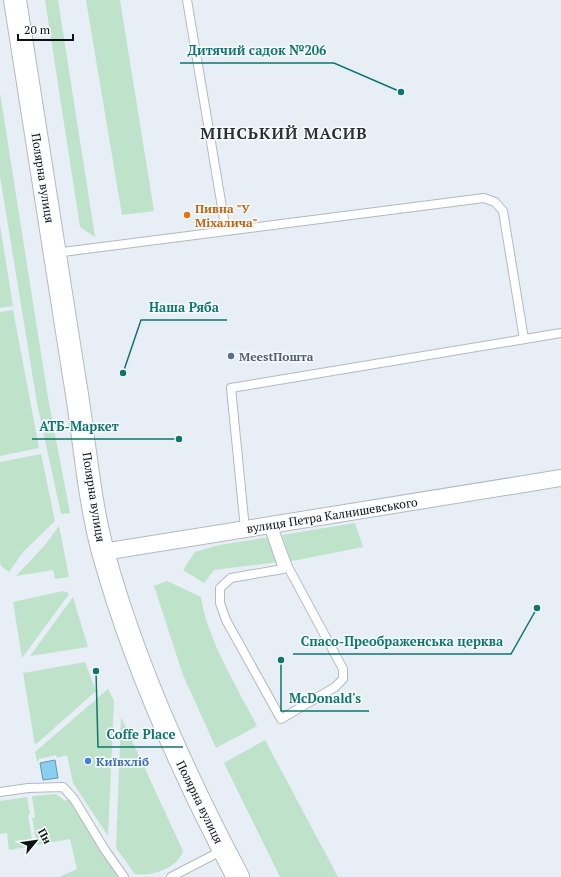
<svg xmlns="http://www.w3.org/2000/svg" width="561" height="877" font-family="'PT Serif',serif">
	<style>
		.green { fill: #bee3ca }
		.water { fill: #88cff0; stroke: #6396ae }
		.lines { fill: none; stroke-linecap: round; stroke-linejoin: round }
		.service-casing { stroke: #b2b9c0; stroke-width: 10 }
		.minor-casing { stroke: #b2b9c0; stroke-width: 18 }
		.secondary-casing { stroke: #b2b9c0; stroke-width: 24 }
		.service { stroke: #fff; stroke-width: 8 }
		.minor { stroke: #fff; stroke-width: 16 }
		.secondary { stroke: #fff; stroke-width: 22 }
		.food-dot { fill: #e8710a; stroke: #f8fbfd; stroke-width: 1.5 }
		.service-dot { fill: #5c6f8a; stroke: #f8fbfd; stroke-width: 1.5 }
		.shop-dot { fill: #3f7fe0; stroke: #f8fbfd; stroke-width: 1.5 }
		.labels { text-anchor: middle; dominant-baseline: central; stroke-width: 3; stroke-linejoin: round; paint-order: stroke }
		.street-label { font-size: 12px; fill: #0e1113; stroke: #f8fbfd }
		.food-label { font-size: 12px; font-weight: bold; fill: #c56008; stroke: #f8fbfd; text-anchor: start }
		.service-label { font-size: 12px; font-weight: bold; fill: #4e5e75; stroke: #f8fbfd; text-anchor: start }
		.shop-label { font-size: 12px; font-weight: bold; fill: #366cbe; stroke: #f8fbfd; text-anchor: start }
		.district-label { font-size: 16px; font-weight: bold; letter-spacing: 1px; fill: #2a3035; stroke: #f8fbfd }
		.leader { fill: none; stroke: #0f766e; stroke-width: 1.5 }
		.callout-dot { fill: #0f766e; stroke: #f8fbfd; stroke-width: 1.5 }
		.callout-label { font-size: 13px; text-anchor: middle; font-weight: bold; fill: #0f766e; stroke: #f8fbfd; stroke-width: 3; stroke-linejoin: round; paint-order: stroke }
	</style>
	<rect width="100%" height="100%" fill="#e7eef5"/>
	<g class="green">
		<polygon points="45,0 58,0 95,237 80,227"/>
		<polygon points="86,0 120,0 154,211 122,215"/>
		<polygon points="0,93 48,398 70,513 61,514 37,403 0,176"/>
		<polygon points="0,225 13,306 0,308"/>
		<polygon points="13,310 39,448 0,456 0,312"/>
		<polygon points="41,454 55,521 23,552 9,572 1,566 0,561 0,462"/>
		<polygon points="355,523 363,547 297,560 291,561 282,535"/>
		<polygon points="59,526 69,577 55,579 53,570 16,576 45,545"/>
		<polygon points="270,537 279,562 214,570 204,583 183,570 195,552 219,545"/>
		<path d="M 167,581 L 201,597 C 207,639 238,689 257,726 L 216,748 L 183,675 L 154,586 Z"/>
		<polygon points="63,591 67,592 69,594 22,658 13,602"/>
		<polygon points="73,597 88,647 30,656"/>
		<polygon points="85,662 96,691 35,745 23,673"/>
		<polygon points="108,689 114,701 108,836 73,783 67,755 57,758 56,755 39,759 37,762 35,752"/>
		<path d="M 121,717 L 183,851 C 178,868 151,877 135,874 L 116,848 Z"/>
		<polygon points="265,740 338,877 280,877 224,763"/>
		<polygon points="56,794 65,801 69,799 113,866 117,877 59,877 77,869 70,839 37,845 32,818 35,817 32,796"/>
		<polygon points="27,797 30,814 28,815 33,846 9,850 7,833 0,834 0,801"/>
	</g>
	<polygon class="water" points="55,760 58,778 43,780 40,763"/>
	<g class="lines">
		<g class="service-casing">
			<g id="service">
				<polyline points="187,0 226,231"/>
				<polyline points="55,253 484,198 495,202 503,211 524,339"/>
				<polyline points="268,525 283,569 231,578 220,588 220,603 226,620 281,719 335,687 343,679 343,669 288,567 272,524"/>
				<polyline points="245,529 231,388 561,333"/>
				<polyline points="0,792 28,788 63,787 74,799 105,850 124,877"/>
				<polyline points="171,877 223,850"/>
			</g>
		</g>
		<g class="minor-casing">
			<polyline id="minor" points="103,552 561,478"/>
		</g>
		<g class="secondary-casing">
			<path id="secondary" d="M 15,0 C 34,125 54,250 74,376 C 84,433 88,496 103,552 C 134,665 183,773 238,877"/>
		</g>
		<use href="#service" class="service"/>
		<use href="#minor" class="minor"/>
		<use href="#secondary" class="secondary"/>
	</g>
	<circle class="food-dot" cx="187" cy="215" r="4"/>
	<circle class="service-dot" cx="231" cy="356" r="4"/>
	<circle class="shop-dot" cx="88" cy="761" r="4"/>
	<g class="labels">
		<g class="street-label">
			<text transform="translate(43 178) rotate(81)">Полярна вулиця</text>
			<text transform="translate(94 497) rotate(81)">Полярна вулиця</text>
			<text transform="translate(332 515) rotate(-9)">вулиця Петра Калнишевського</text>
			<text transform="translate(200 802) rotate(64)">Полярна вулиця</text>
		</g>
		<g class="food-label">
			<text x="195" y="208">Пивна "У<tspan x="195" dy="14">Міхалича"</tspan></text>
		</g>
		<g class="service-label">
			<text x="239" y="356">MeestПошта</text>
		</g>
		<g class="shop-label">
			<text x="96" y="761">Київхліб</text>
		</g>
		<g class="district-label">
			<text x="284" y="133">МІНСЬКИЙ МАСИВ</text>
		</g>
	</g>
	<path class="leader" d="M401 92L334 63H180M123 373L141 320H227M179 439L127 439H32M537 608L511 654H293M281 660L281 711H369M96 671L98 747H183"/>
	<g class="callout-dot">
		<circle cx="401" cy="92" r="4"/>
		<circle cx="123" cy="373" r="4"/>
		<circle cx="179" cy="439" r="4"/>
		<circle cx="537" cy="608" r="4"/>
		<circle cx="281" cy="660" r="4"/>
		<circle cx="96" cy="671" r="4"/>
	</g>
	<g class="callout-label">
		<text x="257" y="55">Дитячий садок №206</text>
		<text x="184" y="312">Наша Ряба</text>
		<text x="79" y="431">АТБ-Маркет</text>
		<text x="402" y="646">Спасо-Преображенська церква</text>
		<text x="325" y="703">McDonald's</text>
		<text x="141" y="739">Coffe Place</text>
	</g>
	<g transform="translate(36 841) rotate(61)" stroke="#f8fbfd" stroke-width="3" paint-order="stroke">
	<path d="M0-3L7 15L0 10L-7 15Z" fill="#0e1113"/>
	<text y="-6" font-size="11" font-weight="bold" text-anchor="middle" fill="#0e1113">Пн</text>
	</g>
	<path d="M18 34v6h55v-6" fill="none" stroke="#0e1113" stroke-width="2"/>
	<text x="24" y="34" font-size="12" fill="#0e1113" stroke="#f8fbfd" stroke-width="3" paint-order="stroke">20 m</text>
</svg>
